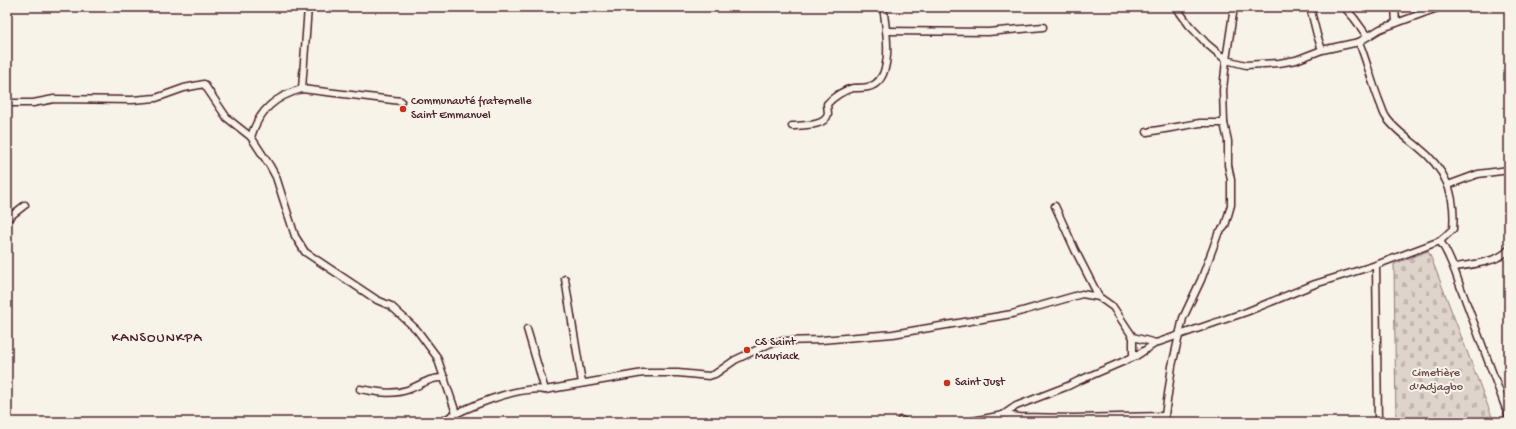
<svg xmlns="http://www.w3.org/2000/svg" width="1516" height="429" font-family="'Gochi Hand',sans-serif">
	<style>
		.cemetery { fill: url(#cemetery-stones); stroke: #947a7c }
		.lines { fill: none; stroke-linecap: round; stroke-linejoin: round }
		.street-casing { stroke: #4a1f2b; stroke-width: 9 }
		.street { stroke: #f7f3e8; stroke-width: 6 }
		.poi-dot { fill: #c8321e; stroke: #f7f3e8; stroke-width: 1.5 }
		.labels { text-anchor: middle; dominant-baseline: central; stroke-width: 4; stroke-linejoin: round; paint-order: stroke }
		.poi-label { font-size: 12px; fill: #4a1f2b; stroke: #f7f3e8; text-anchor: start }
		.park-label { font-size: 12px; fill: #6f4c53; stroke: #f7f3e8 }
		.quarter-label { font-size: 14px; letter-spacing: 1px; fill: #4a1f2b; stroke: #f7f3e8 }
	</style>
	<defs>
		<pattern id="cemetery-stones" width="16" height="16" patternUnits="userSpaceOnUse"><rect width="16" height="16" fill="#ded4cc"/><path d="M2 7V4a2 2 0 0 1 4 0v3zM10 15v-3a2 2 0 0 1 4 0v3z" fill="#c0b6af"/></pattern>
	</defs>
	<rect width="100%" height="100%" fill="#f7f3e8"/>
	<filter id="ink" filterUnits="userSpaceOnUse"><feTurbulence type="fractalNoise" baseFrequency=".025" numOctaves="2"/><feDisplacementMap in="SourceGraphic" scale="8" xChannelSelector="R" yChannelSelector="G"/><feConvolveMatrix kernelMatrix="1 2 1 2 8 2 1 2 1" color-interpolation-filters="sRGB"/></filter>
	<g filter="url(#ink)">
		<polygon class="cemetery" points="1428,251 1432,260 1494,422 1396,422 1394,264"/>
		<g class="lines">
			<g class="street-casing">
				<g id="street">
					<polyline points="1310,7 1317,35 1322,50"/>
					<polyline points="1344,7 1354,18 1367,36"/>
					<polyline points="1395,7 1396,23"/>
					<polyline points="886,31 988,32 1043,27"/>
					<polyline points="1359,42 1380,29 1440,7"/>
					<polyline points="302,89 308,7"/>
					<polyline points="7,103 33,103 54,99 132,100 156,98 184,88 204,84 227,118 251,137 270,166 276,177 295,236 305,252 377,300 391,306 417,330 437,357 456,413"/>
					<path d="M 792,126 C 802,125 825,127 828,114 C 828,111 827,106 827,104 C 833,97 844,90 853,88 C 858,88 863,88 868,87 C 896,81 886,28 883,7"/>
					<polyline points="1147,132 1200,123 1224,123"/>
					<path d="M 251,137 C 259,110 276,96 302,89 L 401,101"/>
					<polyline points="1448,185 1478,174 1509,170"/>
					<polyline points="1055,206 1075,250 1099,297 1113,307 1133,337 1133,357"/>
					<polyline points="7,219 25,205"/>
					<path d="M 1440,241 C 1449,254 1454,268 1459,283 L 1509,417"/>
					<polyline points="1376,265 1378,422"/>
					<path d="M 1454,267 C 1470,265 1500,262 1509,249"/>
					<polyline points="565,279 582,383"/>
					<polyline points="527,329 545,390"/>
					<polyline points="1133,337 1156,343"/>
					<path d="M 360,389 C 376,392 392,395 407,390 C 422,385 428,377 445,378"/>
					<path d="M 1003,415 L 1016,406 L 1068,386 L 1078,381 L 1136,356 L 1156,343 L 1246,312 L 1315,284 L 1376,265 L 1440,241 L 1453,229 C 1456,194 1446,169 1417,146 C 1407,138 1393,128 1386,117 C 1383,113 1382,107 1380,103 C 1372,83 1367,62 1359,42 L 1322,50 L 1296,60 L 1279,63 L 1246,65 L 1226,60 L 1207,44 L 1189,25 L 1176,7"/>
					<polyline points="901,420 905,422"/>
					<path d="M 441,422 C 464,408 519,385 545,390 L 643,373 L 678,373 L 709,376 L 715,374 L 735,360 L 771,343 L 782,341 L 821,340 L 893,334 L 1012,314 L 1082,294 L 1099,297"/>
					<polyline points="968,422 1003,415 1020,417 1073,418 1164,416"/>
					<polyline points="1164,422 1172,366 1183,318 1201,280 1213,248 1218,234 1225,226 1231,205 1231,180 1228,165 1228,141 1224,123 1223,90 1226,60 1234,7"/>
				</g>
			</g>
			<use href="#street" class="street"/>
		</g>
	</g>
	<g class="poi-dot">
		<circle cx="403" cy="109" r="4"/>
		<circle cx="747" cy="350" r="4"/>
		<circle cx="947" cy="383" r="4"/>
	</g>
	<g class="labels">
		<g class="poi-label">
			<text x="411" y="102">Communauté fraternelle<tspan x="411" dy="14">Saint Emmanuel</tspan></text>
			<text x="755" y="343">CS Saint<tspan x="755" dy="14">Mauriack</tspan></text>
			<text x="955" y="383">Saint Just</text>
		</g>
		<g class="park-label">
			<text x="1436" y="374">Cimetière<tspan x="1436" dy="14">d'Adjagbo</tspan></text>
		</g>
		<g class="quarter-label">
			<text x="157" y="338">KANSOUNKPA</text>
		</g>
	</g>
	<rect width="1516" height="429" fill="none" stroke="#f7f3e8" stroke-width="24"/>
	<rect x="12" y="12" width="1492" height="405" fill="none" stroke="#4a1f2b" stroke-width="1.5" filter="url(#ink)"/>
</svg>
